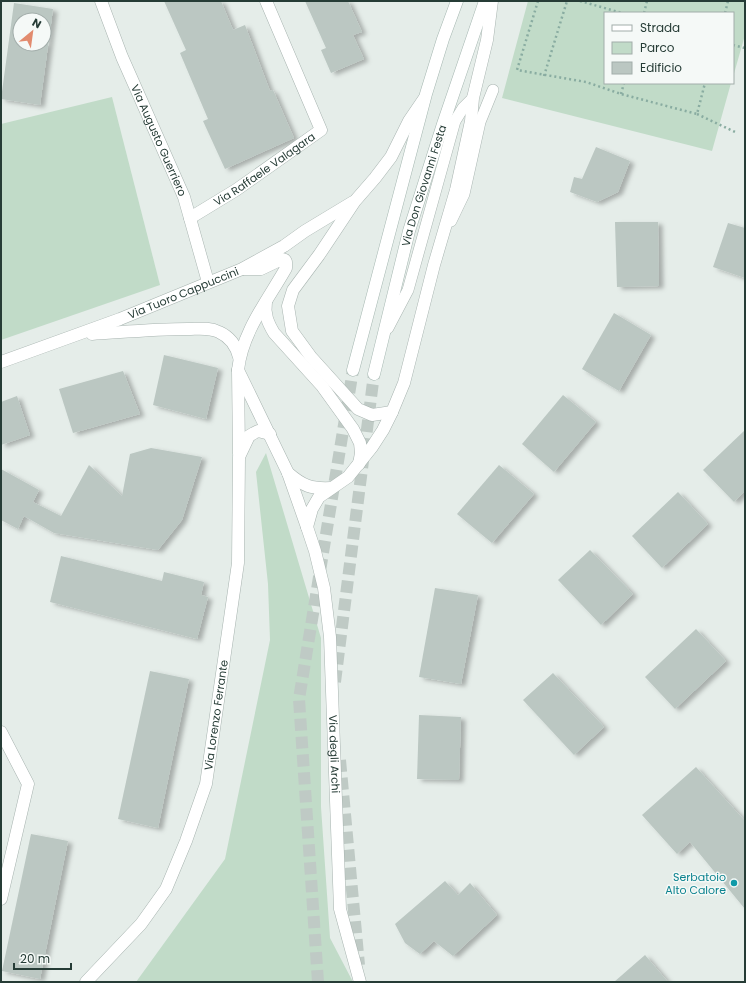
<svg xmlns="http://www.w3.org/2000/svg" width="746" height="983" font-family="Poppins,sans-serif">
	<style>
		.green { fill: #c1dbc8 }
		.building { fill: #bbc7c2; fill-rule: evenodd; filter: url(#shadow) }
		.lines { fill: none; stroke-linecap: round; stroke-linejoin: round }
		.secondary-tunnel { stroke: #bfcac5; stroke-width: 12; stroke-dasharray: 12 6; stroke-linecap: butt }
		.lane-casing { stroke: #a8b4b0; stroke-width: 12 }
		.street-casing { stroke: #a8b4b0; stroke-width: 13 }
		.secondary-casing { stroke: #a5b7b1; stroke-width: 13 }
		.path { stroke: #89aca1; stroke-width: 2.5; stroke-dasharray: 2 3; stroke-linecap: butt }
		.lane { stroke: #fff; stroke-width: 11 }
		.street { stroke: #fff; stroke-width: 12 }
		.secondary { stroke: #fff; stroke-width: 12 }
		.culture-dot { fill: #0f9aa8; stroke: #f5f9f7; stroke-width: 1.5 }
		.labels { text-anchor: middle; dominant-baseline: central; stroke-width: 3; stroke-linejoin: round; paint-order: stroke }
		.street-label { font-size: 11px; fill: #263c36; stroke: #f5f9f7 }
		.culture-label { font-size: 11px; fill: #0d838f; stroke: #f5f9f7; text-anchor: end }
	</style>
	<defs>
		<filter id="shadow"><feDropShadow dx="4.5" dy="2.5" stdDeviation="2" flood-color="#0004"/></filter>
	</defs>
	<rect width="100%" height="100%" fill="#e5ede9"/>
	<g class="green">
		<polygon points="528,1 745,1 745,35 733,77 733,13 605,13 605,83 731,83 712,151 502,98"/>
		<polygon points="112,97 160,285 1,340 1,124"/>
		<polygon points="266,453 321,638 321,807 330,938 353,982 136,982 225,859 270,640 268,584 256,472"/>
	</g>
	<g class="building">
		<polygon points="164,1 221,1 233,30 245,25 270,91 273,90 294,138 225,169 203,121 208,119 180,53 186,50"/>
		<polygon points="305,1 348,1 362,32 353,35 364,59 331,73 321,50 326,48"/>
		<path d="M 14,3 L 53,9 L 40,105 L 1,99 ZM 20,20 L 44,20 L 44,44 L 20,44 Z"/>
		<polygon points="596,147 630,161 618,192 597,202 570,192 574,177 582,179"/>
		<polygon points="615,222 658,222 659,286 617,287"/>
		<polygon points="728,223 745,228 745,278 713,267"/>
		<polygon points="614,313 651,335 619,391 582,369"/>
		<polygon points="164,355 218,368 206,419 153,405"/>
		<polygon points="123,371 140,414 73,433 59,389"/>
		<polygon points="563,395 596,422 554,472 522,444"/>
		<polygon points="17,396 30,435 1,445 1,402"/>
		<polygon points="745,430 745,491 734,502 703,470"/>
		<polygon points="151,448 202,457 182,520 158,550 54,533 24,516 18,529 1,520 1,469 39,490 33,502 61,516 89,465 122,496 130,454"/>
		<polygon points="499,465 534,494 492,543 457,514"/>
		<polygon points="678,492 708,524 662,568 632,536"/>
		<polygon points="590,550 633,594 601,625 558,580"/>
		<polygon points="61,556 162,581 164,572 204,582 201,595 208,597 197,639 50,602"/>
		<polygon points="435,588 478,595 461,684 419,677"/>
		<polygon points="696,629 726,661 675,709 645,677"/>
		<polygon points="150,671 189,679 158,828 118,819"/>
		<polygon points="553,673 604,727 574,755 523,700"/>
		<polygon points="419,715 461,717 459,780 417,779"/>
		<polygon points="696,767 745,821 745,909 690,842 677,854 642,815"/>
		<polygon points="31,834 68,841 40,979 2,971"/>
		<polygon points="445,881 458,895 470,883 497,915 453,956 434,941 420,954 405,943 395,924"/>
		<polygon points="645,955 668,982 614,982"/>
	</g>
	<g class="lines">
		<g class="secondary-tunnel">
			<polyline points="335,682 374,374"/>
			<polyline points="340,760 359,965"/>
			<polyline points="318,982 299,699 353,370"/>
		</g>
		<g class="lane-casing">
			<g id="lane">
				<polyline points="451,221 464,194 480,122 493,90"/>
				<polyline points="388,328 408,290 455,121 463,108 473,98"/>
			</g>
		</g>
		<g class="street-casing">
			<g id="street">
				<path id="s1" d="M 101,1 L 122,57 L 184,197 L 208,282"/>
				<path id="s2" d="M 190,218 L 236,190 L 321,130 L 266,1"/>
				<path d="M 266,302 C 264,314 268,323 274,333 L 322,386 L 353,429 L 360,443 L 361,453 L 359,464"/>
				<path d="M 92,334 C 124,332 156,329 188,329 C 198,329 209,327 219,332 C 230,337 236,345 239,357"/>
				<path id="s3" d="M 1,362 L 120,319 L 242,269 L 284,246 L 305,231 L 353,202"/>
				<polyline points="238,370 288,473 307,527 312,509 319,497 348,477 372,447 383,430 392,412 404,383 434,265 456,190 471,121 473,98 487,40 492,1"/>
				<polyline points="392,412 372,415 358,409 311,357 292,331 288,306 293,290 319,255 355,201 375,178 391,157 409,121 424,99"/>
				<path d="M 239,454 L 238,370 C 242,332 268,300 286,268 L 286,262 L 285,260 L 282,259 L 261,269 L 243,269"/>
				<path d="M 288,473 C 303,486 311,489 331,488"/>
				<path id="s4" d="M 307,527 L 315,551 L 324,588 L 330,637 L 340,909 L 360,982"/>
				<polyline points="1,732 28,784 1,899"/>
				<path id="s5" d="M 86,982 L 141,924 L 166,889 L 186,841 L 206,784 L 238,563 L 239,457 L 249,436 L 254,433 L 258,431 L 270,434"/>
			</g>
		</g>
		<g class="secondary-casing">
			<g id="secondary">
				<polyline points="353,370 426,94 443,39 457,1"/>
				<path id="s6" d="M 374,374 L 409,231 L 443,124 L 485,1"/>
			</g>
		</g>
		<g class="path">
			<polyline points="538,1 517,70 586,82 621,94 697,114 705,83"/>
			<polyline points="580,1 622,13"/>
			<polyline points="644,13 647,1"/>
			<polyline points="725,13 728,1"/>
			<polyline points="733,45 745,48"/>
			<polyline points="544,76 567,1"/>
			<polyline points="621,94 624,83"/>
			<polyline points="697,114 735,132"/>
		</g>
		<use href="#lane" class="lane"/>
		<use href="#street" class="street"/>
		<use href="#secondary" class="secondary"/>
	</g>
	<circle class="culture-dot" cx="734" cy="883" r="4"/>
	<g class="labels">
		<g class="street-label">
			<text stroke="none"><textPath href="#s1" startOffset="151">Via Augusto Guerriero</textPath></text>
			<text stroke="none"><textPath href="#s2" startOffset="89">Via Raffaele Valagara</textPath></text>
			<text stroke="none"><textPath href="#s6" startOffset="195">Via Don Giovanni Festa</textPath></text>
			<text stroke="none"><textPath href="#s3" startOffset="195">Via Tuoro Cappuccini</textPath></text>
			<text stroke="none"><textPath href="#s5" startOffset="305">Via Lorenzo Ferrante</textPath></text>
			<text stroke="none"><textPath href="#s4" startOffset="230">Via degli Archi</textPath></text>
		</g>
		<g class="culture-label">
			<text x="726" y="877">Serbatoio<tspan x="726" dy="13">Alto Calore</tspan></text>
		</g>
	</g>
	<rect width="746" height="983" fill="none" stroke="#263c36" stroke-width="4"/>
	<rect x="604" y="12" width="130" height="72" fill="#f5f9f7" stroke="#a2adaa"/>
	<rect x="612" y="25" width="20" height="6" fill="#ffffff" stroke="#a2adaa"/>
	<text x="640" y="32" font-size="12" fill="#263c36">Strada</text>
	<rect x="612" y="42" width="20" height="12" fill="#c1dbc8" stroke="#a2adaa"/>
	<text x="640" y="52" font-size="12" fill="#263c36">Parco</text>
	<rect x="612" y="62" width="20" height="12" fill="#bbc7c2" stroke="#a2adaa"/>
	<text x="640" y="72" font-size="12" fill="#263c36">Edificio</text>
	<g transform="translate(32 32) rotate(29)"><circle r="19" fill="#f5f9f7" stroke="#a2adaa"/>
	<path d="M0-3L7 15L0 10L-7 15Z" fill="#e28b6e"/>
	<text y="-6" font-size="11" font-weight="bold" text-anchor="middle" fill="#263c36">N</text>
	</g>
	<path d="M14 963v6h57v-6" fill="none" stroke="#263c36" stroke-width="2"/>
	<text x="20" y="963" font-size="12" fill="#263c36" stroke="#f5f9f7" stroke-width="3" paint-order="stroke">20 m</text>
</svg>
